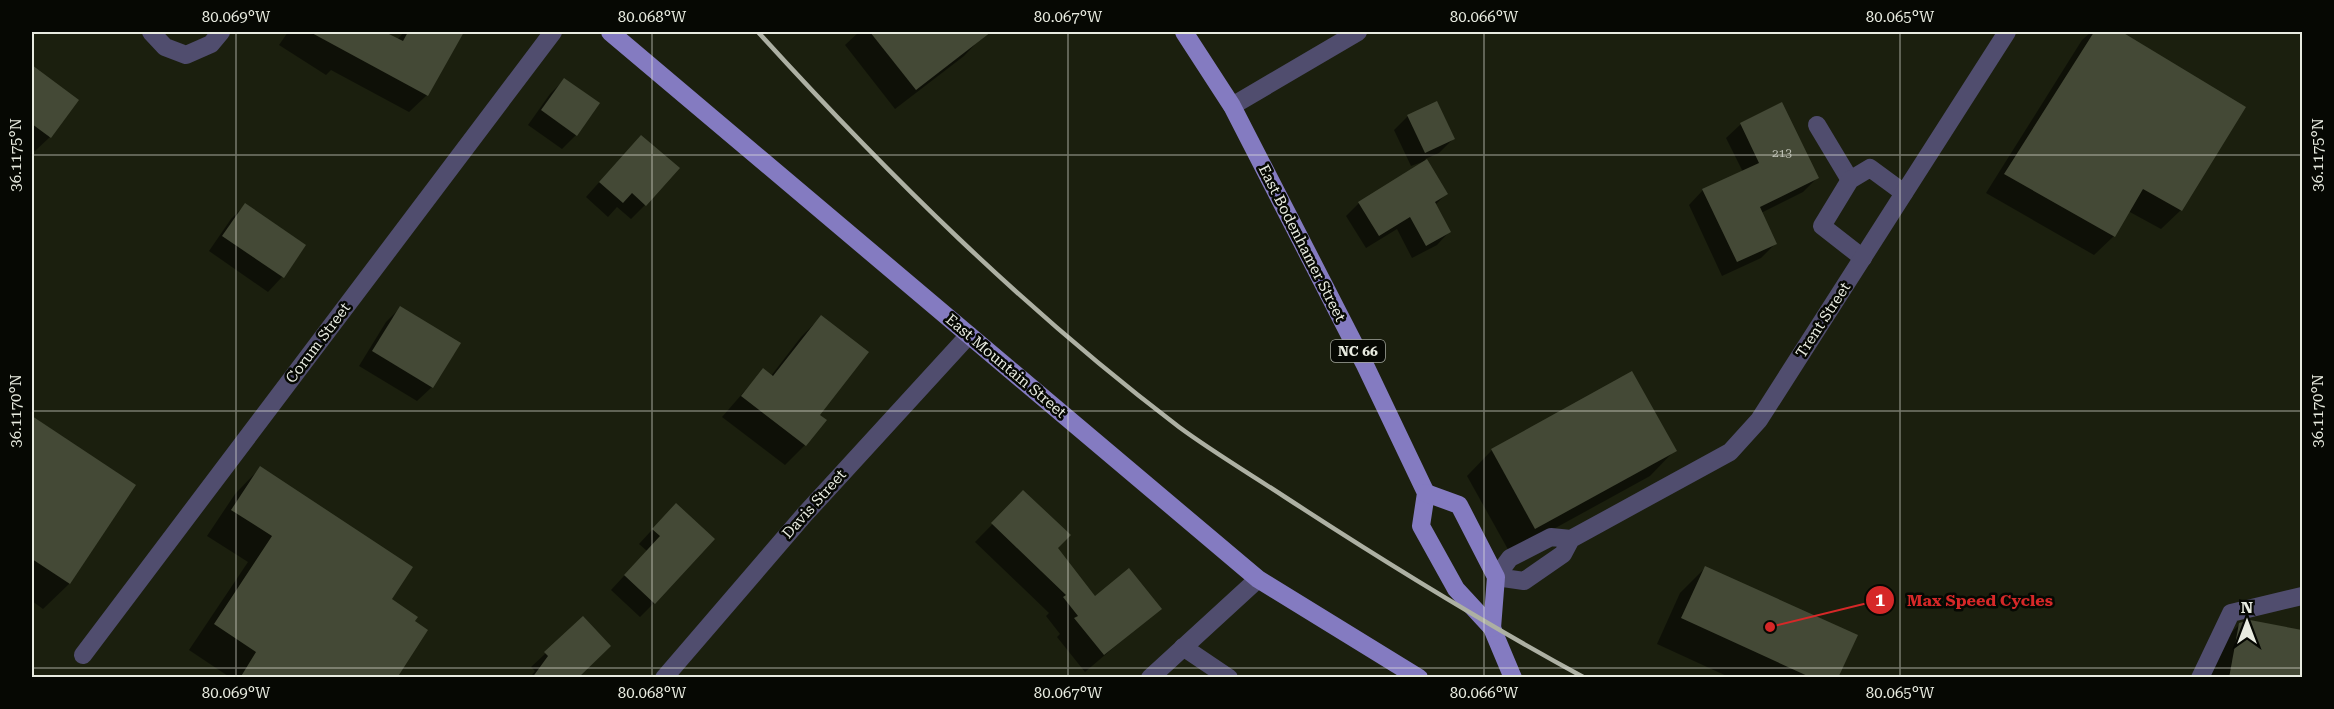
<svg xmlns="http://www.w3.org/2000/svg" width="2334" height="709" font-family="'Roboto Serif',serif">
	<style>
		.shadow { fill: #0007 }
		.building { fill: #444936 }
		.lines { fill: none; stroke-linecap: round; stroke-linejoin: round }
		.minor { stroke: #504d6e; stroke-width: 18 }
		.major { stroke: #847bc1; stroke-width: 18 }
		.rail { stroke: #adb0a3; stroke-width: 4.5 }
		.ticks { fill: none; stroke: #e8ebe0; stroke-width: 1.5; stroke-opacity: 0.45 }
		.labels { text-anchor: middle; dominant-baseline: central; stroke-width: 5; stroke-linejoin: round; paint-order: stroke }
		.number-label { font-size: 12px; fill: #bfc2b6 }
		.shield { fill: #060803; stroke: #a4a79e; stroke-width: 1.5 }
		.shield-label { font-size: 14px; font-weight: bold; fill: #e8ebe0 }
		.street-label { font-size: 15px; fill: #e8ebe0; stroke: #060803 }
		.leader { fill: none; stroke: #d62828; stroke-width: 2 }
		.callout-dot { fill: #d62828; stroke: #060803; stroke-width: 2 }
		.mark-label { font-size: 18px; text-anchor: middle; font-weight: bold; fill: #fff }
		.callout-label { font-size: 16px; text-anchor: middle; font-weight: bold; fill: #d62828; stroke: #060803; stroke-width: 5; stroke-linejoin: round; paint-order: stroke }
		.neatline { fill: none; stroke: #e8ebe0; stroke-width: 2 }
		.ticks-label { font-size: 15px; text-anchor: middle; fill: #e8ebe0 }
	</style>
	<rect width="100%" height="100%" fill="#1b1f0e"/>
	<g class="shadow">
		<polygon points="288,32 382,32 397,40 404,32 448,32 459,37 427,95 409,112 331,70 326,75 279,45"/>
		<polygon points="859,32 909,32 916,40 928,32 981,32 984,35 964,56 895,109 845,45"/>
		<polygon points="2091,32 2119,32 2244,108 2181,210 2161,229 2128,211 2114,236 2094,255 1986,193 2082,40"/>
		<polygon points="33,68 50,137 35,151 32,148"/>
		<polygon points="564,80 576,135 562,149 528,125 550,94"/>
		<polygon points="1408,116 1453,139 1439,153 1425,159 1447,193 1435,205 1449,232 1437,245 1412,258 1397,229 1366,248 1346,216 1359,203 1425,161 1411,166 1394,130"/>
		<polygon points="1741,124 1817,178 1803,192 1761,213 1775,244 1761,258 1722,276 1689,205 1703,190 1743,172 1726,138"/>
		<polygon points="627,151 645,205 631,219 617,207 608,217 586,197"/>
		<polygon points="245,205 304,246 282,277 268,292 209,251 231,219"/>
		<polygon points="400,308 432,387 417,401 359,366 386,322"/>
		<polygon points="821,317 818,415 805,445 785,465 722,417 763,370 771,376 801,337"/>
		<polygon points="32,418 134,485 69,584 43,609 32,601"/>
		<polygon points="1492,450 1675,450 1650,476 1510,553 1467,476"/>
		<polygon points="260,468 390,600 395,678 231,678 189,650 248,562 207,536 235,494"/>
		<polygon points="1024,492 1056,548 1094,598 1160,608 1085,672 1057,637 1060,634 1046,616 1049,613 975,542"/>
		<polygon points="662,519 654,603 640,617 611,590 647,551 639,544"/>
		<polygon points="1706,567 1837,678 1731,678 1657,644 1680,593"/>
		<polygon points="2250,622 2302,631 2302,678 2209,678 2214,650 2240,624"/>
		<polygon points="546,653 576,678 530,678 535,671 531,667"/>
	</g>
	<g class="building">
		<polygon points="310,32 385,32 403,41 408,32 464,32 428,96"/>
		<polygon points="870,32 991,32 916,90"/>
		<polygon points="2094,32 2122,32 2246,107 2182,211 2143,189 2115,237 2004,174"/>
		<polygon points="32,65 79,100 51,138 32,124"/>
		<polygon points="564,78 600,103 577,136 541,110"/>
		<polygon points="1437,101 1455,139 1425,153 1407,115"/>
		<polygon points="1782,102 1819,178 1760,207 1777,244 1737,262 1702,189 1759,163 1740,123"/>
		<polygon points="641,135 680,168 646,206 632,193 623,203 599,182"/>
		<polygon points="1427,159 1448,194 1435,202 1451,232 1426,246 1410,217 1379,236 1358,202"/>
		<polygon points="245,203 306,245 284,278 222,236"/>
		<polygon points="400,306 461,343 433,388 372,351"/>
		<polygon points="821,315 869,352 820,415 827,420 806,446 741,396 763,368 773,376"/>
		<polygon points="1632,371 1677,451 1535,529 1491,449"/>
		<polygon points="32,416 136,485 70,584 32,559"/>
		<polygon points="260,466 413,567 392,599 418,617 415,621 428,630 397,678 240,678 256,652 214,624 272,536 231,510"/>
		<polygon points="1023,490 1071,535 1058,548 1095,596 1129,568 1162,609 1104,655 1074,618 1078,616 1063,597 1066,595 991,523"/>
		<polygon points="676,503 715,539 655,604 624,575 660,536 652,529"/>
		<polygon points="1705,566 1858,635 1838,678 1812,678 1681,618"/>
		<polygon points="583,616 611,646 578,678 532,678 548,656 544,652"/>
		<polygon points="2250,620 2302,630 2302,678 2229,678 2239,623"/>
	</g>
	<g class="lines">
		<g class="minor">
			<polyline points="151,32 165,47 186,55 211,44 221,32"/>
			<polyline points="1232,106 1358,32"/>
			<polyline points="1817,125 1850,180"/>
			<polyline points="1863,258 1822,226 1850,180 1870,168 1904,193"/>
			<polyline points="1571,539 1563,554 1524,581 1496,577 1510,558 1551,537 1571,539 1730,452 1759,420 2007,32"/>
			<polyline points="1183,647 1229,678"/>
			<polyline points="83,655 553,32"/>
			<polyline points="664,678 805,514 969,335"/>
			<polyline points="1150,678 1258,579"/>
			<polyline points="2200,678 2231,613 2302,596"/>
		</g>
		<g class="major">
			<polyline points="610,32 1258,579 1419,678"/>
			<polyline points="1184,32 1232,106 1365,365 1426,493 1421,526 1456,589 1492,628 1513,678"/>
			<polyline points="1426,493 1459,505 1496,577 1492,628"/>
		</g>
		<path class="rail" d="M 758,32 C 888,175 1025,310 1179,427 C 1213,452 1250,474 1285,497 C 1383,561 1482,622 1585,678"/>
	</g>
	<path class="ticks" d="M 236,32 L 236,678M 652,32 L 652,678M 1068,32 L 1068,678M 1484,32 L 1484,678M 1900,32 L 1900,678M 32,155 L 2302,155M 32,411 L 2302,411M 32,668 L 2302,668"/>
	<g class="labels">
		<g class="number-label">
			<text x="1782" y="153">213</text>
		</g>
		<rect class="shield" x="1331" y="340" width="54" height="22" rx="4.5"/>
		<g class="shield-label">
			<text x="1358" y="351">NC 66</text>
		</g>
		<g class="street-label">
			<text transform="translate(1302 243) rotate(63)">East Bodenhamer Street</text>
			<text transform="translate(1823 320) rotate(-57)">Trent Street</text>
			<text transform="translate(318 343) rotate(-53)">Corum Street</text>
			<text transform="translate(1006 366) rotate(40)">East Mountain Street</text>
			<text transform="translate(814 504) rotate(-48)">Davis Street</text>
		</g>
	</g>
	<path class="leader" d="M1770 627L1880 600"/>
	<g class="callout-dot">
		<circle cx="1770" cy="627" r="6"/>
		<circle cx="1880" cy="600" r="15"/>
	</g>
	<g class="mark-label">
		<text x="1880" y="606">1</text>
	</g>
	<g class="callout-label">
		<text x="1980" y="606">Max Speed Cycles</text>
	</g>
	<rect width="2334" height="709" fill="none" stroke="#060803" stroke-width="66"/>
	<g transform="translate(2247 622)" stroke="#060803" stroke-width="4.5" paint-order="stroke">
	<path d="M0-4.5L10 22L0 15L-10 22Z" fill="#e8ebe0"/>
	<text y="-9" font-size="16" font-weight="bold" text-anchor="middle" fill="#e8ebe0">N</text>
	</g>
	<rect x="33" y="33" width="2268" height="643" class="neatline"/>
	<g class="ticks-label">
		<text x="236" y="22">80.069°W</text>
		<text x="652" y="22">80.068°W</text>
		<text x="1068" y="22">80.067°W</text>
		<text x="1484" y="22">80.066°W</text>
		<text x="1900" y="22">80.065°W</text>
		<text transform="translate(16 155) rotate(-90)" y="5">36.1175°N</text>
		<text transform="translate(2318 155) rotate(-90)" y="5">36.1175°N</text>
		<text transform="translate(16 411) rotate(-90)" y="5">36.1170°N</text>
		<text transform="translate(2318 411) rotate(-90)" y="5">36.1170°N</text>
		<text x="236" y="698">80.069°W</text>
		<text x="652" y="698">80.068°W</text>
		<text x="1068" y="698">80.067°W</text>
		<text x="1484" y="698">80.066°W</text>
		<text x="1900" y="698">80.065°W</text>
	</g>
</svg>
